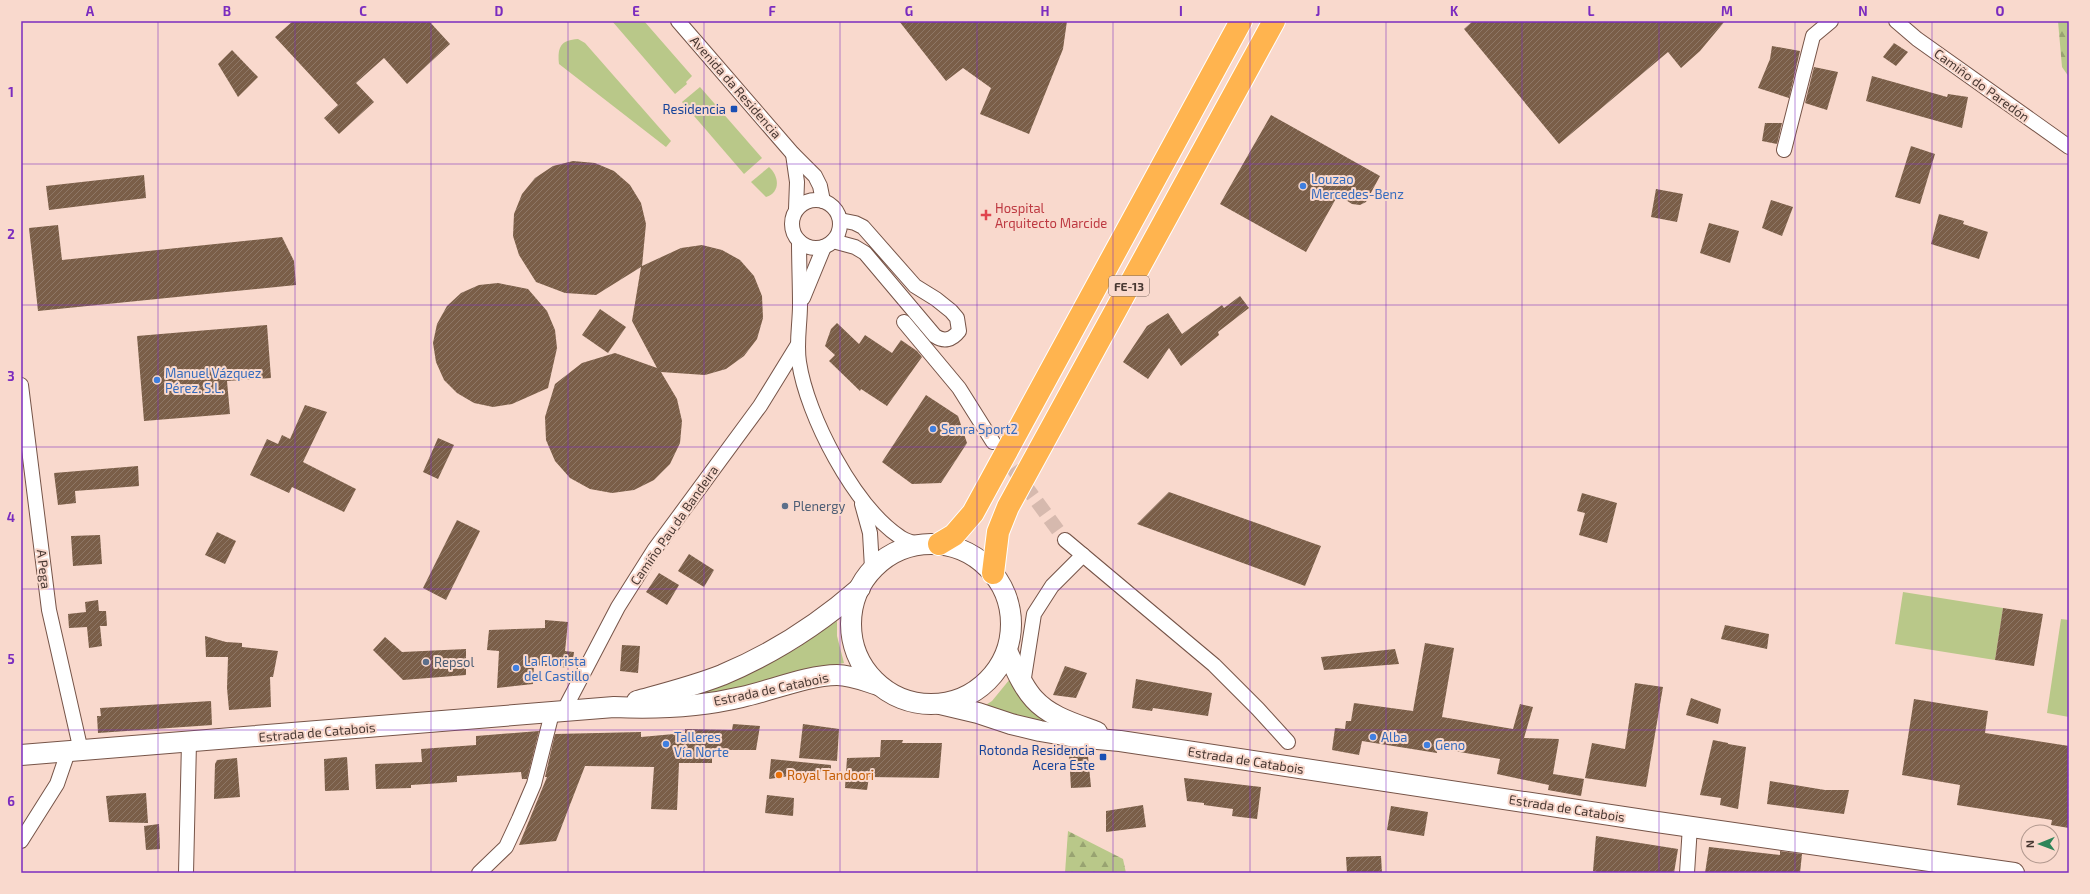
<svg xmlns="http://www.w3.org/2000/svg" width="2090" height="894" font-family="'Exo 2',sans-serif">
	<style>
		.green { fill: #b9c889 }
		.forest { fill: url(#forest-firs) }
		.building { fill: url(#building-hatch) }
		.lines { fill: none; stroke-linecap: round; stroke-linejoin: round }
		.street-tunnel { stroke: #d6b9ae; stroke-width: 14; stroke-dasharray: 14 7; stroke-linecap: butt }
		.street-casing { stroke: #765448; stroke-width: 16 }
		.secondary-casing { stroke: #765448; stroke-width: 22 }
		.highway-casing { stroke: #fff; stroke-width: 24 }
		.street { stroke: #fff; stroke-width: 14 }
		.secondary { stroke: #fff; stroke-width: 20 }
		.highway { stroke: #ffb44f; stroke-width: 22 }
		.grid { fill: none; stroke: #7b2cbf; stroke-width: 1; stroke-opacity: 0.55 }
		.transit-dot { fill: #1a4fb4; stroke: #f9d9cd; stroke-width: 1.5 }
		.shop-dot { fill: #3f7fe0; stroke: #f9d9cd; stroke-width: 1.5 }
		.health-dot { fill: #e0444e; stroke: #f9d9cd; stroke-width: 1.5 }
		.service-dot { fill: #5c6f8a; stroke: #f9d9cd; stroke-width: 1.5 }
		.food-dot { fill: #e8710a; stroke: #f9d9cd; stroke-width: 1.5 }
		.labels { text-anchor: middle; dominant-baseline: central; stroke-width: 4; stroke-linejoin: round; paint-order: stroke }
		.shield { fill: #f9d9cd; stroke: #7d6860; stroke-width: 1 }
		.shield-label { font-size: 12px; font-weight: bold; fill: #483832 }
		.street-label { font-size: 13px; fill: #483832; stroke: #f9d9cd }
		.transit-label { font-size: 13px; fill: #164399; stroke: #f9d9cd; text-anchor: end }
		.shop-label { font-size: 13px; fill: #366cbe; stroke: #f9d9cd; text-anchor: start }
		.health-label { font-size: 13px; fill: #be3a42; stroke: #f9d9cd; text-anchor: start }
		.service-label { font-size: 13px; fill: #4e5e75; stroke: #f9d9cd; text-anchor: start }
		.food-label { font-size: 13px; fill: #c56008; stroke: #f9d9cd; text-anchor: start }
		.neatline { fill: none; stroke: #7b2cbf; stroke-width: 1.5 }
		.grid-label { font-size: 13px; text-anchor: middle; font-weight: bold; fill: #7b2cbf }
	</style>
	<defs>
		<pattern id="forest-firs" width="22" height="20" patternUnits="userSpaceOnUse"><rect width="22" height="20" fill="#b9c889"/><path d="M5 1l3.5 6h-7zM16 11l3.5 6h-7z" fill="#98a371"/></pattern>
		<pattern id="building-hatch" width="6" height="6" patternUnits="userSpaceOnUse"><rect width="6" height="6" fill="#7a5e48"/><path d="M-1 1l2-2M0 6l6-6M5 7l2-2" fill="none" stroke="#8e7766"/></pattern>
	</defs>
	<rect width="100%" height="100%" fill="#f9d9cd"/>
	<g class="green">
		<polygon points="612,21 644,21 692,76 686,82 687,84 675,94"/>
		<path d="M 578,39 L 585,43 L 671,141 L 666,147 L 559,64 C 557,47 561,40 578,39 Z"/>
		<polygon points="700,87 762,158 744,174 682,102"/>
		<path d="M 769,167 C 779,176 781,192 766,197 L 751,182 Z"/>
		<polygon points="1903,592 2003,608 1995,660 1895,644"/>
		<polygon points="2061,619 2069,620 2069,717 2047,713"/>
		<polygon points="837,621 837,636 844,663 820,668 790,678 663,703 744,675 796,649"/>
		<path d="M 1010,679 C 1022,706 1048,716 1073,729 L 981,708 L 992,701 Z"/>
	</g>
	<g class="forest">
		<polygon points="2058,21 2069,21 2069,77 2062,67"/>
		<polygon points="1068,831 1123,859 1126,873 1065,873"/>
	</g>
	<g class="building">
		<polygon points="293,21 429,21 450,44 407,84 384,58 356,83 374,102 339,134 324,118 338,105 275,37"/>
		<polygon points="899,21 1067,21 1063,49 1029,134 980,114 991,88 963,68 946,81"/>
		<polygon points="1473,21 1725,21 1700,51 1681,68 1668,52 1559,144 1464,29"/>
		<polygon points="1894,43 1908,52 1896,66 1883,57"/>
		<polygon points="1772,46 1800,51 1789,98 1758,88 1770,59"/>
		<polygon points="232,50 258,77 238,97 218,64"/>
		<polygon points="1814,67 1838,72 1827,110 1805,103"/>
		<polygon points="1872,76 1947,97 1948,94 1968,97 1962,128 1866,101"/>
		<polygon points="1271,115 1380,176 1366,202 1360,205 1352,204 1338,195 1306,252 1220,204"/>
		<polygon points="1765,123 1782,123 1777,144 1762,141"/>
		<polygon points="1911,146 1935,154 1920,204 1895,197"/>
		<polygon points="573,161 595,163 614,171 630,185 641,203 646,224 642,266 681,248 702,245 722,250 740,260 754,276 762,296 763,318 757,339 744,356 726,369 705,375 661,372 677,399 682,421 680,443 670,464 654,480 634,490 612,493 590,489 570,478 555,461 546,440 545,417 555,384 582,363 615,353 657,368 632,321 641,267 596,295 565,293 536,282 519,255 513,236 514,214 522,194 535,178 553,166"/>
		<polygon points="144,175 146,198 49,210 46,186"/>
		<polygon points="1656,189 1683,194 1677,222 1651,217"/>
		<polygon points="1771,200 1793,207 1782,236 1762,228"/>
		<polygon points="1939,214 1964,221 1963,224 1988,232 1979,259 1931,244"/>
		<polygon points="1709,223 1739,231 1730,263 1700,253"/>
		<polygon points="58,225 62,260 282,237 294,261 296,285 38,311 29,228"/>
		<polygon points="498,283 528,289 547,311 555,330 557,348 548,388 512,404 493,407 474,403 457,393 444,380 436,362 433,343 437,324 447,306 461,293 479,285"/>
		<polygon points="1240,296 1249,308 1218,332 1219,335 1181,366 1169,348 1148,379 1123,362 1147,326 1168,313 1182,334 1222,305 1224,308"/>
		<polygon points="600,309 626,327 608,353 582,335"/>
		<polygon points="837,323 859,344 865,335 892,353 901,340 917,351 922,357 887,406 861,389 860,391 829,361 835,355 825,346 831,329"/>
		<polygon points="267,325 271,378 227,381 230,414 144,421 137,336"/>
		<polygon points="926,395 958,416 967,443 941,483 912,484 882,462"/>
		<polygon points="305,405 327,412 303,462 356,489 344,512 292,487 289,493 250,475 267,439 278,444 282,435 290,439"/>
		<polygon points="438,438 454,445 438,479 423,472"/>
		<polygon points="138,466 139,486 75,491 76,503 58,505 54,473"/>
		<polygon points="1169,492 1321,546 1305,586 1137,524"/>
		<polygon points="1582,493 1617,503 1607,543 1579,535 1585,513 1577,511"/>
		<polygon points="457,520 480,531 446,600 423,588"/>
		<polygon points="217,532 236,541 225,564 205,555"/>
		<polygon points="100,535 102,564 73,566 71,536"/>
		<polygon points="689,554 714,570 704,587 678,571"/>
		<polygon points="659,573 679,585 667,605 646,592"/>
		<polygon points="98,600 99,611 106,611 107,626 100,626 102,646 89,648 87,627 69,628 68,614 86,612 85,602"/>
		<polygon points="2003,608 2043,614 2034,666 1995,660"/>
		<polygon points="545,620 568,622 565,651 574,652 572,668 534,665 533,684 497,688 499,651 487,650 489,630 545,628"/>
		<polygon points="1725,625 1769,634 1767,649 1721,639"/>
		<polygon points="205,636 226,642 242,643 242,647 278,651 273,677 270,677 271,707 229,710 227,688 228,657 206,657"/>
		<polygon points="385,637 402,652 466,649 466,675 403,680 373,650"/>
		<polygon points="1425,643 1454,648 1442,717 1513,729 1520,704 1533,707 1524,738 1559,739 1553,774 1584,779 1581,796 1548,790 1549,785 1497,774 1500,759 1437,748 1437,753 1362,741 1359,755 1332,750 1335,728 1345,729 1346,721 1351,721 1354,703 1413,711"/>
		<polygon points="622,645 640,646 638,673 620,671"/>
		<polygon points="1395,649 1399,664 1324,670 1321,657"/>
		<polygon points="1065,666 1087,673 1076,698 1053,695"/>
		<polygon points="1136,679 1212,693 1208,716 1153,708 1152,711 1132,708"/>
		<polygon points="1635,683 1663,687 1646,787 1585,778 1592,743 1625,749"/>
		<polygon points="1691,698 1721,709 1718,724 1686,715"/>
		<polygon points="1914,699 1988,711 1985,733 2069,746 2069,828 2051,825 2052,820 1957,805 1960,785 1902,775"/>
		<polygon points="211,701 212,725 98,733 97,716 101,716 100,708"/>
		<polygon points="733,724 760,726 756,750 712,750 712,763 679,763 677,810 651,809 654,767 585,766 556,841 519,845 547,777 545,777 555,734 641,732 641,737 685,733 685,729 732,730"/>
		<polygon points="803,724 839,729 837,761 799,758"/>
		<polygon points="539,731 527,779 522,779 521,772 457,776 457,782 411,785 411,788 376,789 375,764 422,762 421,749 476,745 476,736"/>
		<polygon points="881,740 903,740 902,743 942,743 939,778 869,777 867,790 845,788 847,758 880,757"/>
		<polygon points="1713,740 1728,743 1728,744 1746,747 1738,809 1720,805 1721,798 1700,795"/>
		<polygon points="1069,754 1088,756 1091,787 1071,788"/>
		<polygon points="347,757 349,790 325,791 324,759"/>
		<polygon points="237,758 240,797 214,799 215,764 217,760"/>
		<polygon points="771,759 831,765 831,770 769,779"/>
		<polygon points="1184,778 1261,787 1257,819 1232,816 1233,809 1204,805 1204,803 1187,801"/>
		<polygon points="1770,781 1825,790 1849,790 1844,814 1767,804"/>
		<polygon points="146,793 148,823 109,822 106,796"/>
		<polygon points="767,795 794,798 793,816 765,813"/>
		<polygon points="1143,805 1146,827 1106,832 1106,811"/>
		<polygon points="1391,806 1428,812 1424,836 1387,830"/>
		<polygon points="159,824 160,849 146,850 144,826"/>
		<polygon points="1596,836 1678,849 1674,873 1602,873 1593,871"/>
		<polygon points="1709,847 1780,855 1780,851 1802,854 1800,873 1705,873"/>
		<polygon points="1381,856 1382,873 1347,873 1346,857"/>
	</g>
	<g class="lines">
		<polyline class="street-tunnel" points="1000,451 1065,540"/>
		<g class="street-casing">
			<g id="street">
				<polyline points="678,21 793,154 815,176 820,186 823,201"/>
				<polyline points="1896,21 1917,39 2069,147"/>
				<polyline points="1784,150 1813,36 1831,21"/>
				<polyline points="793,154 797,182 796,209"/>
				<circle cx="816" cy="224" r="24"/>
				<path d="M 799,241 C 799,262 800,284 800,305 C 800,324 796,343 799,362 C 807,416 854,506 900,537 C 905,541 913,542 919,545"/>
				<path d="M 833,241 L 855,247 L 865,253 L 935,336 C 944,342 952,340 959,331 L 957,318 L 951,311 L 936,299 L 915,286 L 863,227 L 855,223 L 840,220"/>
				<polyline points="803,298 824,247"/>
				<polyline points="904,322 959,388 993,442"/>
				<polyline points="21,385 49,610 81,751"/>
				<polyline points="862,504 870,533 872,568"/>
				<polyline points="1065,540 1214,665 1258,709 1288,742"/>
				<polyline points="1023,684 1034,614 1052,586 1083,555"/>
				<polyline points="563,712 618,607 654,550 760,406 797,346"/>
				<polyline points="21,841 57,784 68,752"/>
				<polyline points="186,873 189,742"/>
				<polyline points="479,873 506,847 519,819 534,784 552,713"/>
				<polyline points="1687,873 1690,826"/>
			</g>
		</g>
		<g class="secondary-casing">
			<g id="secondary">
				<circle cx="931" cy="624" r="80"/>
				<path d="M 1008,653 C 1015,668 1022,686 1034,699 C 1050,717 1076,724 1097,732"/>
				<path d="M 637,701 C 666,693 694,686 722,675 C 772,654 819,624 860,588"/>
				<polyline points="940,704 978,713 1011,724 1040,731 1075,737 1120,741 1650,821 2014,873"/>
				<path d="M 21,755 L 614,707 C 657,709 700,707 742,697 C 770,691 808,675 837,675 C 851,675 865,681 878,685"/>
			</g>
		</g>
		<g class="highway-casing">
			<g id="highway">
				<polyline points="939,544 954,535 973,513 1241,21"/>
				<polyline points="993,573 998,532 1008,507 1274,21"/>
			</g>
		</g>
		<use href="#street" class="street"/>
		<use href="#secondary" class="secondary"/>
		<use href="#highway" class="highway"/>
	</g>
	<path class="grid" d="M 158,21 L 158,873M 295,21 L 295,873M 431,21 L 431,873M 568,21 L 568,873M 704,21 L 704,873M 840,21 L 840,873M 977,21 L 977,873M 1113,21 L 1113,873M 1250,21 L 1250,873M 1386,21 L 1386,873M 1522,21 L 1522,873M 1659,21 L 1659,873M 1795,21 L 1795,873M 1932,21 L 1932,873M 21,164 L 2069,164M 21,305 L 2069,305M 21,447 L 2069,447M 21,589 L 2069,589M 21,730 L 2069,730"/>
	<g class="transit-dot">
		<rect x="730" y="105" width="8" height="8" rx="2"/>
		<rect x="1099" y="753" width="8" height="8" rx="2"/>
	</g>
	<g class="shop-dot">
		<circle cx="1303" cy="186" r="4"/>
		<circle cx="157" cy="380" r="4"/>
		<circle cx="933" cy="429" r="4"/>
		<circle cx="516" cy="668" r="4"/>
		<circle cx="1373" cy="737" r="4"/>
		<circle cx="666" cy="744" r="4"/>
		<circle cx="1427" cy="745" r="4"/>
	</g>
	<path class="health-dot" d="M984 209h4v4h4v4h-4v4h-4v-4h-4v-4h4z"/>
	<g class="service-dot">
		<circle cx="785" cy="506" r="4"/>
		<circle cx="426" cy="662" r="4"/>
	</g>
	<circle class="food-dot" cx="779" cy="775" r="4"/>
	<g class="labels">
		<rect class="shield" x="1109" y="276" width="40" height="20" rx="3"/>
		<g class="shield-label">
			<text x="1129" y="286">FE-13</text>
		</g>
		<g class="street-label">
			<text transform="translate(1982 85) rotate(36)">Camiño do Paredón</text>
			<text transform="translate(736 87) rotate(49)">Avenida da Residencia</text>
			<text transform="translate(674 525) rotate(-55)">Camiño Pau da Bandeira</text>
			<text transform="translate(44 569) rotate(83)">A Pega</text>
			<text transform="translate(771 689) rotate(-12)">Estrada de Catabois</text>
			<text transform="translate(317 732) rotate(-5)">Estrada de Catabois</text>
			<text transform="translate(1246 760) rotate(9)">Estrada de Catabois</text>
			<text transform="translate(1567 808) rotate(9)">Estrada de Catabois</text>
		</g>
		<g class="transit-label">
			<text x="726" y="109">Residencia</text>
			<text x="1095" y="750">Rotonda Residencia<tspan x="1095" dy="15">Acera Este</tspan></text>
		</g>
		<g class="shop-label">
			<text x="1311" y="179">Louzao<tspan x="1311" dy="15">Mercedes-Benz</tspan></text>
			<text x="165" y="373">Manuel Vázquez<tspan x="165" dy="15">Pérez. S.L.</tspan></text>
			<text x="941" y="429">Senra Sport2</text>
			<text x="524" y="661">La Florista<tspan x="524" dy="15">del Castillo</tspan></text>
			<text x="674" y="737">Talleres<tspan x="674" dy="15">Vía Norte</tspan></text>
			<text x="1381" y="737">Alba</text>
			<text x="1435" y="745">Geno</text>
		</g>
		<g class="health-label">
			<text x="995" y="208">Hospital<tspan x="995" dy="15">Arquitecto Marcide</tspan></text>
		</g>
		<g class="service-label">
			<text x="793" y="506">Plenergy</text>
			<text x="434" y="662">Repsol</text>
		</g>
		<g class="food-label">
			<text x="787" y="775">Royal Tandoori</text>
		</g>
	</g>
	<rect width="2090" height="894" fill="none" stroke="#f9d9cd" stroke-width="44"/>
	<g transform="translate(2040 844) rotate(269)"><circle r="19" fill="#f9d9cd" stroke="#b2998f"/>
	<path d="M0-3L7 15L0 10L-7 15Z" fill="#2e8559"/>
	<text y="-6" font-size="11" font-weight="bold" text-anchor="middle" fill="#483832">N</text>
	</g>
	<rect x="22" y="22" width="2046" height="850" class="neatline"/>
	<g class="grid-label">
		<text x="90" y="16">A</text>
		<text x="227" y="16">B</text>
		<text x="363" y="16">C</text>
		<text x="499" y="16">D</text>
		<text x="636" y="16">E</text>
		<text x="772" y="16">F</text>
		<text x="909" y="16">G</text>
		<text x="1045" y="16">H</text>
		<text x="1181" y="16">I</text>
		<text x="1318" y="16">J</text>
		<text x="1454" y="16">K</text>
		<text x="1591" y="16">L</text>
		<text x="1727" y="16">M</text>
		<text x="1863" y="16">N</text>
		<text x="2000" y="16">O</text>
		<text x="11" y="97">1</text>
		<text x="11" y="239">2</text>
		<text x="11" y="381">3</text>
		<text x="11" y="522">4</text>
		<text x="11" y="664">5</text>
		<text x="11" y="806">6</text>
	</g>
</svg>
